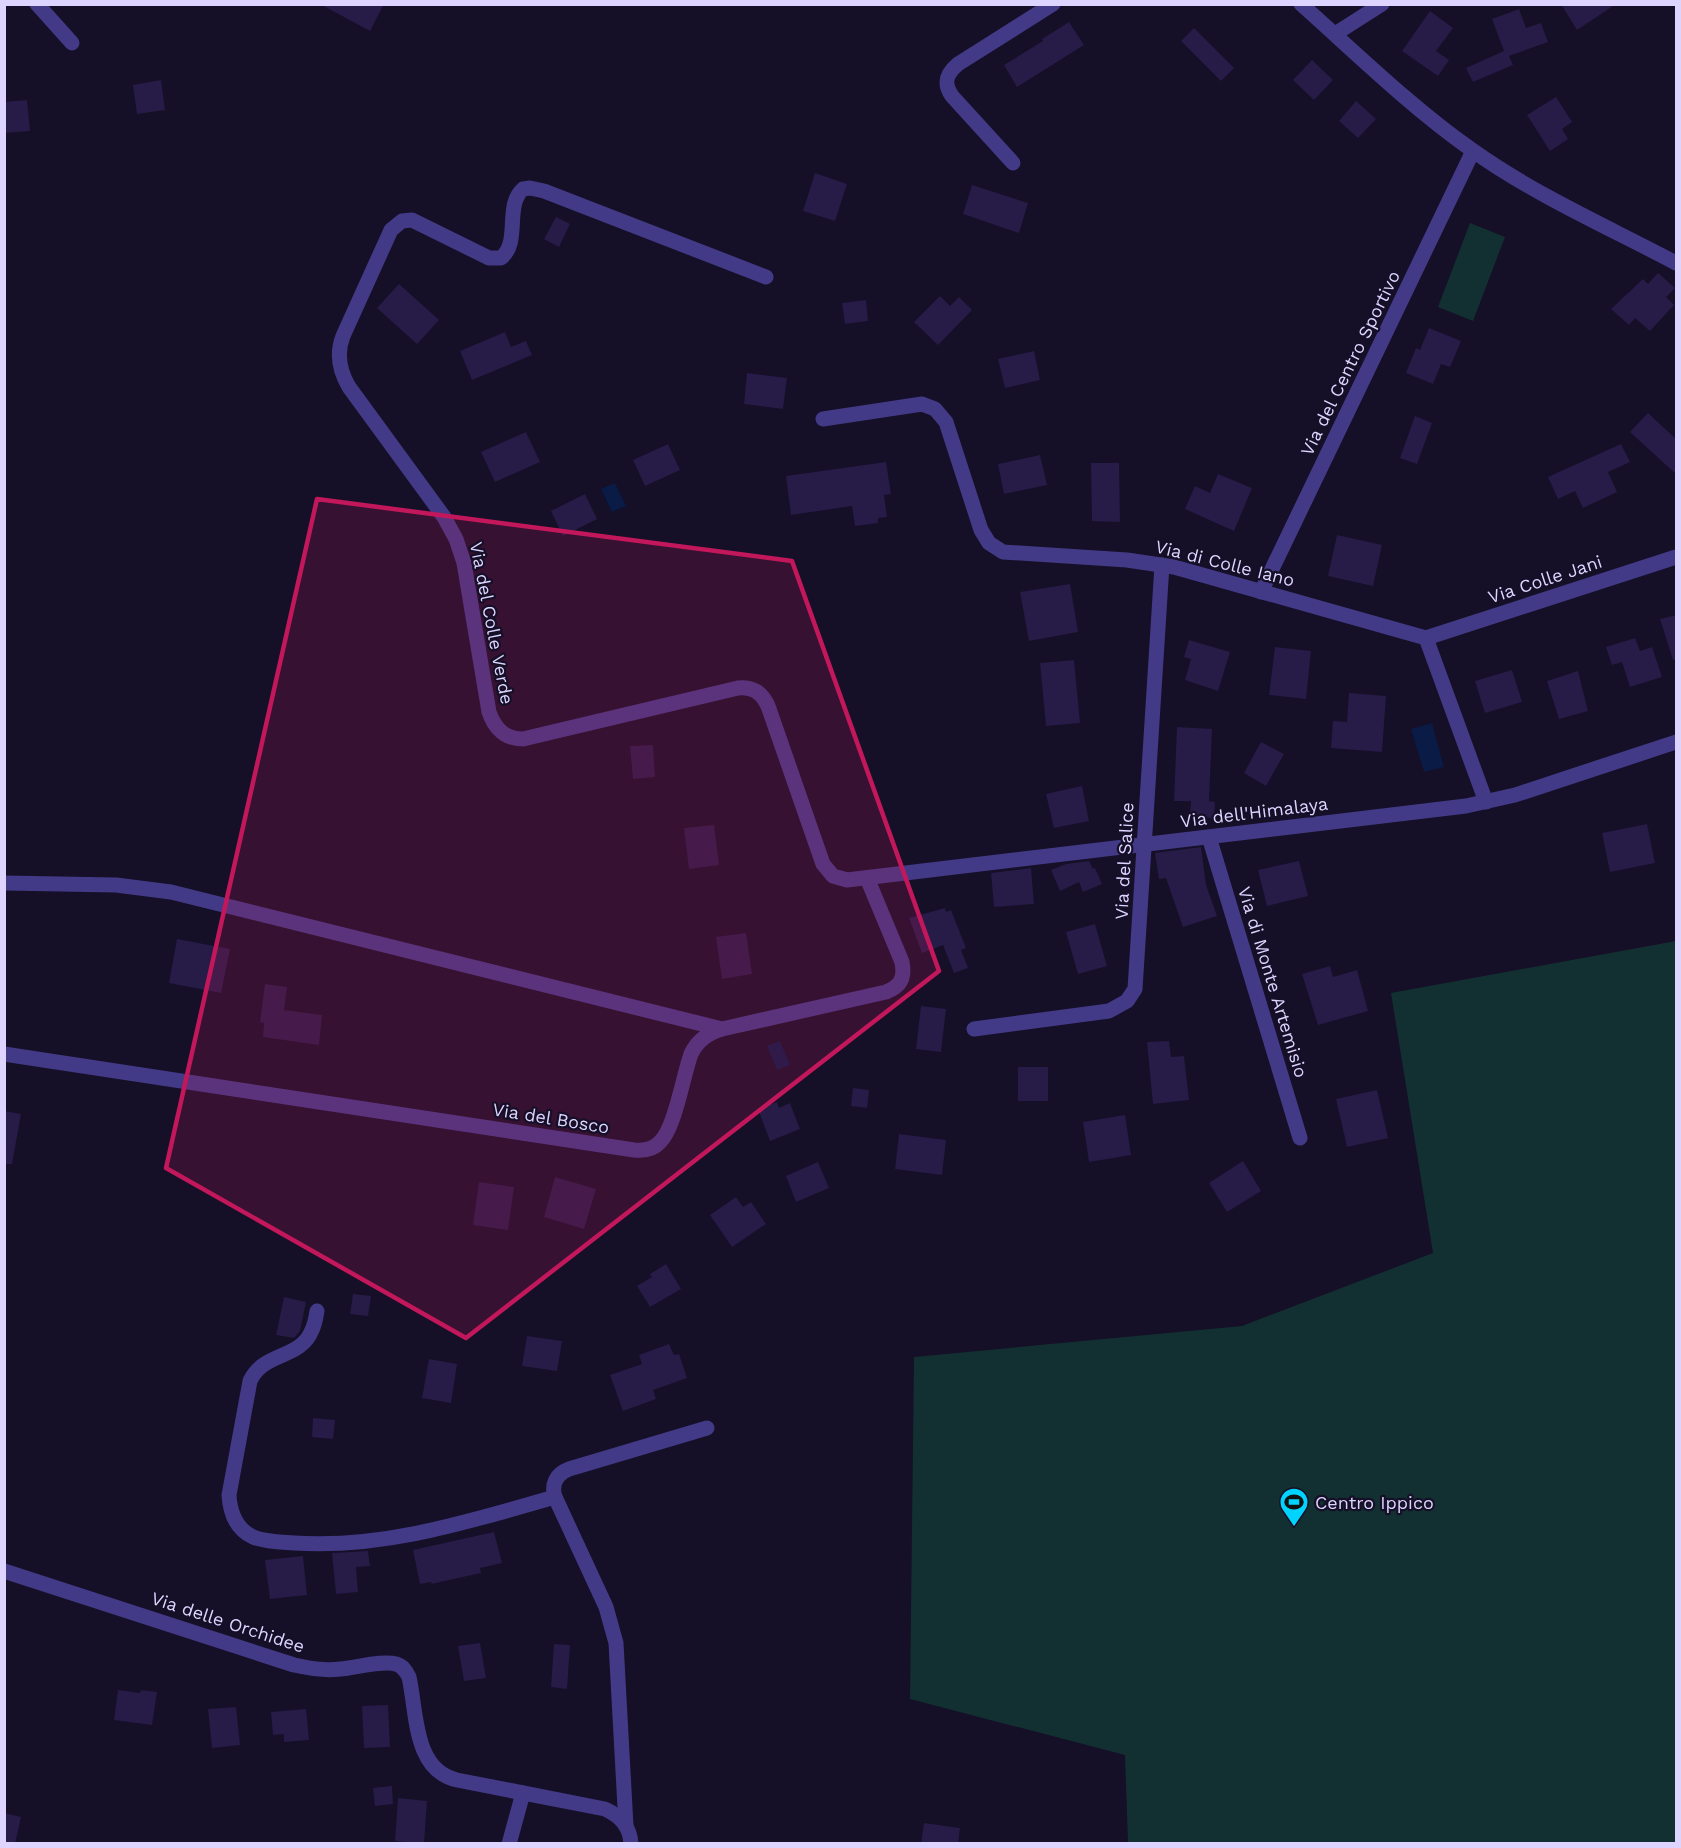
<svg xmlns="http://www.w3.org/2000/svg" width="1681" height="1848" font-family="'Work Sans',sans-serif">
	<style>
		.green { fill: #123031 }
		.water { fill: #0a1b45 }
		.building { fill: #271b48 }
		.lines { fill: none; stroke-linecap: round; stroke-linejoin: round }
		.minor { stroke: #423a86; stroke-width: 15 }
		.marked { fill: #c2185b; fill-opacity: 0.2; stroke: #c2185b; stroke-width: 4.5; stroke-linejoin: round }
		.labels { text-anchor: middle; dominant-baseline: central; stroke-width: 4.5; stroke-linejoin: round; paint-order: stroke }
		.street-label { font-size: 18px; fill: #ddd5ff; stroke: #150f27 }
		.poi-label { font-size: 18px; fill: #ddd5ff; stroke: #150f27; text-anchor: start }
	</style>
	<rect width="100%" height="100%" fill="#150f27"/>
	<g class="green">
		<polygon points="1470,223 1505,237 1473,321 1438,307"/>
		<polygon points="1676,941 1676,1843 1128,1843 1125,1755 910,1699 914,1357 1242,1326 1433,1253 1391,993"/>
	</g>
	<g class="water">
		<polygon points="615,483 626,506 612,512 601,489"/>
		<polygon points="1432,723 1444,767 1424,772 1411,729"/>
		<polygon points="780,1041 790,1065 777,1070 767,1046"/>
	</g>
	<g class="building">
		<polygon points="320,4 384,4 370,31"/>
		<polygon points="1561,4 1616,4 1577,30"/>
		<polygon points="1519,9 1526,28 1541,23 1548,42 1509,56 1513,65 1473,82 1466,68 1504,51 1492,19"/>
		<polygon points="1430,11 1453,28 1436,51 1449,60 1438,76 1402,51"/>
		<polygon points="1069,22 1084,45 1017,87 1004,65 1043,41 1042,39"/>
		<polygon points="1194,28 1234,68 1221,81 1181,41"/>
		<polygon points="1312,60 1333,80 1314,100 1293,80"/>
		<polygon points="161,80 165,110 137,114 133,85"/>
		<polygon points="1556,97 1572,122 1562,129 1568,139 1550,151 1527,115"/>
		<polygon points="27,100 30,131 4,133 4,102"/>
		<polygon points="1356,101 1376,119 1358,138 1339,121"/>
		<polygon points="815,173 847,184 835,221 803,211"/>
		<polygon points="972,185 1028,203 1019,233 963,214"/>
		<polygon points="556,217 570,224 559,247 544,239"/>
		<polygon points="1658,273 1675,288 1666,297 1674,305 1650,331 1635,318 1629,325 1611,309 1643,279 1648,284"/>
		<polygon points="399,284 439,320 417,344 377,308"/>
		<polygon points="940,296 950,306 959,297 972,310 938,345 914,322"/>
		<polygon points="866,300 868,321 845,324 842,303"/>
		<polygon points="1429,328 1461,341 1450,367 1441,364 1433,384 1406,373 1416,348 1420,350"/>
		<polygon points="505,332 511,347 526,341 532,355 472,380 460,351"/>
		<polygon points="1034,351 1040,380 1005,388 998,359"/>
		<polygon points="747,373 787,378 783,409 744,404"/>
		<polygon points="1648,413 1677,440 1677,475 1630,432"/>
		<polygon points="1415,416 1432,423 1417,464 1400,458"/>
		<polygon points="526,432 540,462 495,482 481,452"/>
		<polygon points="668,444 680,470 645,486 633,460"/>
		<polygon points="1621,444 1630,462 1608,472 1617,492 1583,508 1575,491 1558,499 1548,477"/>
		<polygon points="1040,455 1047,485 1004,494 998,464"/>
		<polygon points="886,462 891,494 884,495 887,517 878,518 878,523 855,526 852,506 791,515 786,476"/>
		<polygon points="1091,463 1119,463 1120,522 1092,521"/>
		<polygon points="1218,474 1252,488 1234,531 1185,509 1195,486 1210,493"/>
		<polygon points="585,494 597,519 563,536 551,511"/>
		<polygon points="1337,535 1382,545 1373,586 1328,576"/>
		<polygon points="1070,584 1078,632 1029,641 1020,592"/>
		<polygon points="1677,615 1677,660 1673,660 1660,619"/>
		<polygon points="1635,638 1640,651 1652,647 1662,677 1630,687 1622,662 1612,665 1606,647"/>
		<polygon points="1189,640 1230,652 1218,691 1185,680 1191,659 1184,657"/>
		<polygon points="1275,647 1311,651 1306,699 1269,695"/>
		<polygon points="1074,660 1080,723 1046,726 1040,663"/>
		<polygon points="1512,670 1522,702 1485,713 1475,681"/>
		<polygon points="1578,671 1588,711 1559,719 1547,681"/>
		<polygon points="1349,693 1386,696 1382,752 1331,748 1333,721 1347,722"/>
		<polygon points="1177,727 1212,729 1209,801 1215,802 1214,818 1190,817 1191,801 1174,801"/>
		<polygon points="1261,742 1284,754 1266,786 1244,773"/>
		<polygon points="653,745 655,777 633,779 630,746"/>
		<polygon points="1082,786 1089,821 1054,828 1046,794"/>
		<polygon points="1647,824 1655,863 1610,872 1602,833"/>
		<polygon points="714,825 719,865 689,869 684,828"/>
		<polygon points="1201,847 1206,885 1217,916 1183,927 1166,878 1159,879 1155,853"/>
		<polygon points="1089,861 1093,869 1095,868 1102,884 1083,892 1079,882 1060,891 1051,870 1066,864"/>
		<polygon points="1299,861 1308,896 1267,906 1258,870"/>
		<polygon points="1031,868 1034,904 994,907 991,873"/>
		<polygon points="945,908 946,912 951,910 966,948 961,950 968,968 954,973 943,945 922,953 909,918"/>
		<polygon points="1095,924 1107,966 1078,974 1066,932"/>
		<polygon points="746,933 752,974 722,979 716,937"/>
		<polygon points="177,939 230,949 221,993 169,983"/>
		<polygon points="1330,966 1333,977 1357,970 1368,1011 1318,1025 1302,974"/>
		<polygon points="265,984 287,987 284,1010 322,1015 319,1045 263,1037 264,1023 260,1022"/>
		<polygon points="921,1006 946,1009 941,1052 916,1049"/>
		<polygon points="1169,1041 1171,1057 1184,1056 1189,1100 1153,1104 1147,1042"/>
		<rect x="1018" y="1067" width="30" height="34"/>
		<polygon points="853,1088 869,1090 867,1108 851,1106"/>
		<polygon points="1377,1090 1388,1138 1347,1147 1336,1099"/>
		<polygon points="777,1102 779,1108 790,1103 800,1129 770,1141 758,1109"/>
		<polygon points="4,1111 21,1114 12,1164 4,1164"/>
		<polygon points="1125,1115 1131,1155 1089,1162 1083,1122"/>
		<polygon points="899,1134 946,1140 942,1175 895,1169"/>
		<polygon points="1243,1161 1261,1191 1227,1212 1209,1183"/>
		<polygon points="818,1162 829,1188 796,1202 786,1176"/>
		<polygon points="555,1177 596,1189 584,1229 544,1217"/>
		<polygon points="479,1182 514,1187 508,1230 473,1225"/>
		<polygon points="736,1197 743,1207 751,1202 766,1224 732,1247 710,1215"/>
		<polygon points="666,1264 681,1289 650,1307 637,1286 652,1277 650,1274"/>
		<polygon points="353,1294 371,1296 368,1316 350,1314"/>
		<polygon points="284,1297 306,1302 300,1331 294,1338 276,1335"/>
		<polygon points="527,1336 562,1341 557,1371 522,1366"/>
		<polygon points="669,1344 674,1355 679,1354 687,1378 653,1390 656,1399 623,1411 610,1375 642,1364 639,1355"/>
		<polygon points="429,1359 457,1364 451,1403 422,1398"/>
		<polygon points="313,1418 335,1420 333,1439 312,1437"/>
		<polygon points="494,1532 502,1563 480,1568 481,1573 431,1584 432,1582 420,1584 413,1550"/>
		<polygon points="368,1551 370,1566 356,1567 358,1592 336,1594 332,1553"/>
		<polygon points="303,1556 307,1595 270,1599 265,1560"/>
		<polygon points="480,1643 486,1678 464,1681 458,1646"/>
		<polygon points="554,1644 570,1645 567,1689 551,1687"/>
		<polygon points="118,1690 140,1693 141,1690 157,1692 152,1725 114,1720"/>
		<polygon points="388,1705 390,1747 364,1748 362,1706"/>
		<polygon points="236,1707 240,1745 212,1748 208,1709"/>
		<polygon points="306,1709 309,1740 284,1742 284,1734 273,1735 271,1712"/>
		<polygon points="392,1786 393,1804 375,1806 373,1788"/>
		<polygon points="398,1798 427,1801 424,1844 395,1841"/>
		<polygon points="4,1813 21,1817 15,1844 4,1844"/>
		<polygon points="924,1823 960,1828 958,1844 921,1844"/>
	</g>
	<g class="lines">
		<g class="minor">
			<polyline points="37,4 72,43"/>
			<path d="M 1301,4 C 1357,54 1411,107 1472,150 C 1535,195 1608,227 1676,263"/>
			<polyline points="1335,34 1382,4"/>
			<path d="M 1013,163 L 952,96 C 943,83 946,74 958,64 L 1053,4"/>
			<path d="M 766,277 L 544,191 L 530,188 L 523,189 C 504,206 521,242 501,258 L 489,258 L 412,220 L 402,221 L 391,230 L 343,336 C 336,354 339,370 349,387 L 444,517 L 456,539 L 464,563 L 489,712 C 495,729 505,739 523,739 L 738,688 C 753,686 762,693 768,706 L 823,864 L 833,876 L 847,880 L 1466,806 L 1515,795 L 1676,742"/>
			<polyline points="823,419 922,404 935,409 946,422 981,530 989,543 1003,552 1127,560 1174,567 1426,638 1486,802"/>
			<polyline points="1261,592 1473,151"/>
			<polyline points="1426,638 1676,557"/>
			<polyline points="1209,837 1300,1138"/>
			<polyline points="4,883 116,885 171,892 722,1029"/>
			<polyline points="974,1029 1109,1011 1127,1001 1135,989 1162,565"/>
			<path d="M 4,1054 L 634,1150 C 644,1151 653,1150 660,1142 C 675,1128 683,1076 691,1054 C 697,1041 708,1033 722,1029 L 886,992 C 901,986 905,978 902,962 L 867,878"/>
			<path d="M 317,1311 C 316,1317 315,1324 312,1330 C 300,1360 264,1351 250,1381 L 229,1495 C 230,1512 236,1529 253,1537 C 265,1542 281,1542 294,1543 C 383,1549 471,1521 555,1497"/>
			<path d="M 4,1571 L 294,1665 C 309,1668 324,1671 340,1669 C 355,1668 383,1660 396,1664 C 403,1666 406,1671 409,1677 C 417,1712 413,1770 457,1780 L 605,1809 C 620,1816 630,1826 631,1844"/>
			<path d="M 626,1826 L 616,1643 L 606,1607 L 555,1497 C 551,1484 556,1474 569,1469 L 707,1428"/>
			<polyline points="509,1844 523,1793"/>
		</g>
	</g>
	<path class="marked" d="M 317,499 L 792,561 L 939,971 L 466,1338 L 166,1168 Z"/>
	<defs>
		<g id="stadium-pin" transform="scale(1.5)"><path d="M0 17L-7.5 6A9.5 9.5 0 1 1 7.5 6Z" fill="#01d3ff" stroke="#150f27"/><path d="M0-5a6.5 5 0 1 0 0 10a6.5 5 0 1 0 0-10ZM-3.5-1.8h7v3.6h-7Z" fill="#111"/></g>
	</defs>
	<g fill-rule="evenodd">
		<use href="#stadium-pin" x="1294" y="1502"/>
	</g>
	<g class="labels">
		<g class="street-label">
			<text transform="translate(1350 363) rotate(-64)">Via del Centro Sportivo</text>
			<text transform="translate(1225 563) rotate(14)">Via di Colle Iano</text>
			<text transform="translate(1545 579) rotate(-18)">Via Colle Jani</text>
			<text transform="translate(492 623) rotate(79)">Via del Colle Verde</text>
			<text transform="translate(1254 812) rotate(-7)">Via dell'Himalaya</text>
			<text transform="translate(1124 861) rotate(-87)">Via del Salice</text>
			<text transform="translate(1273 982) rotate(73)">Via di Monte Artemisio</text>
			<text transform="translate(551 1118) rotate(9)">Via del Bosco</text>
			<text transform="translate(228 1622) rotate(18)">Via delle Orchidee</text>
		</g>
		<g class="poi-label">
			<text x="1315" y="1502">Centro Ippico</text>
		</g>
	</g>
	<rect width="1681" height="1848" fill="none" stroke="#ddd5ff" stroke-width="12"/>
</svg>
